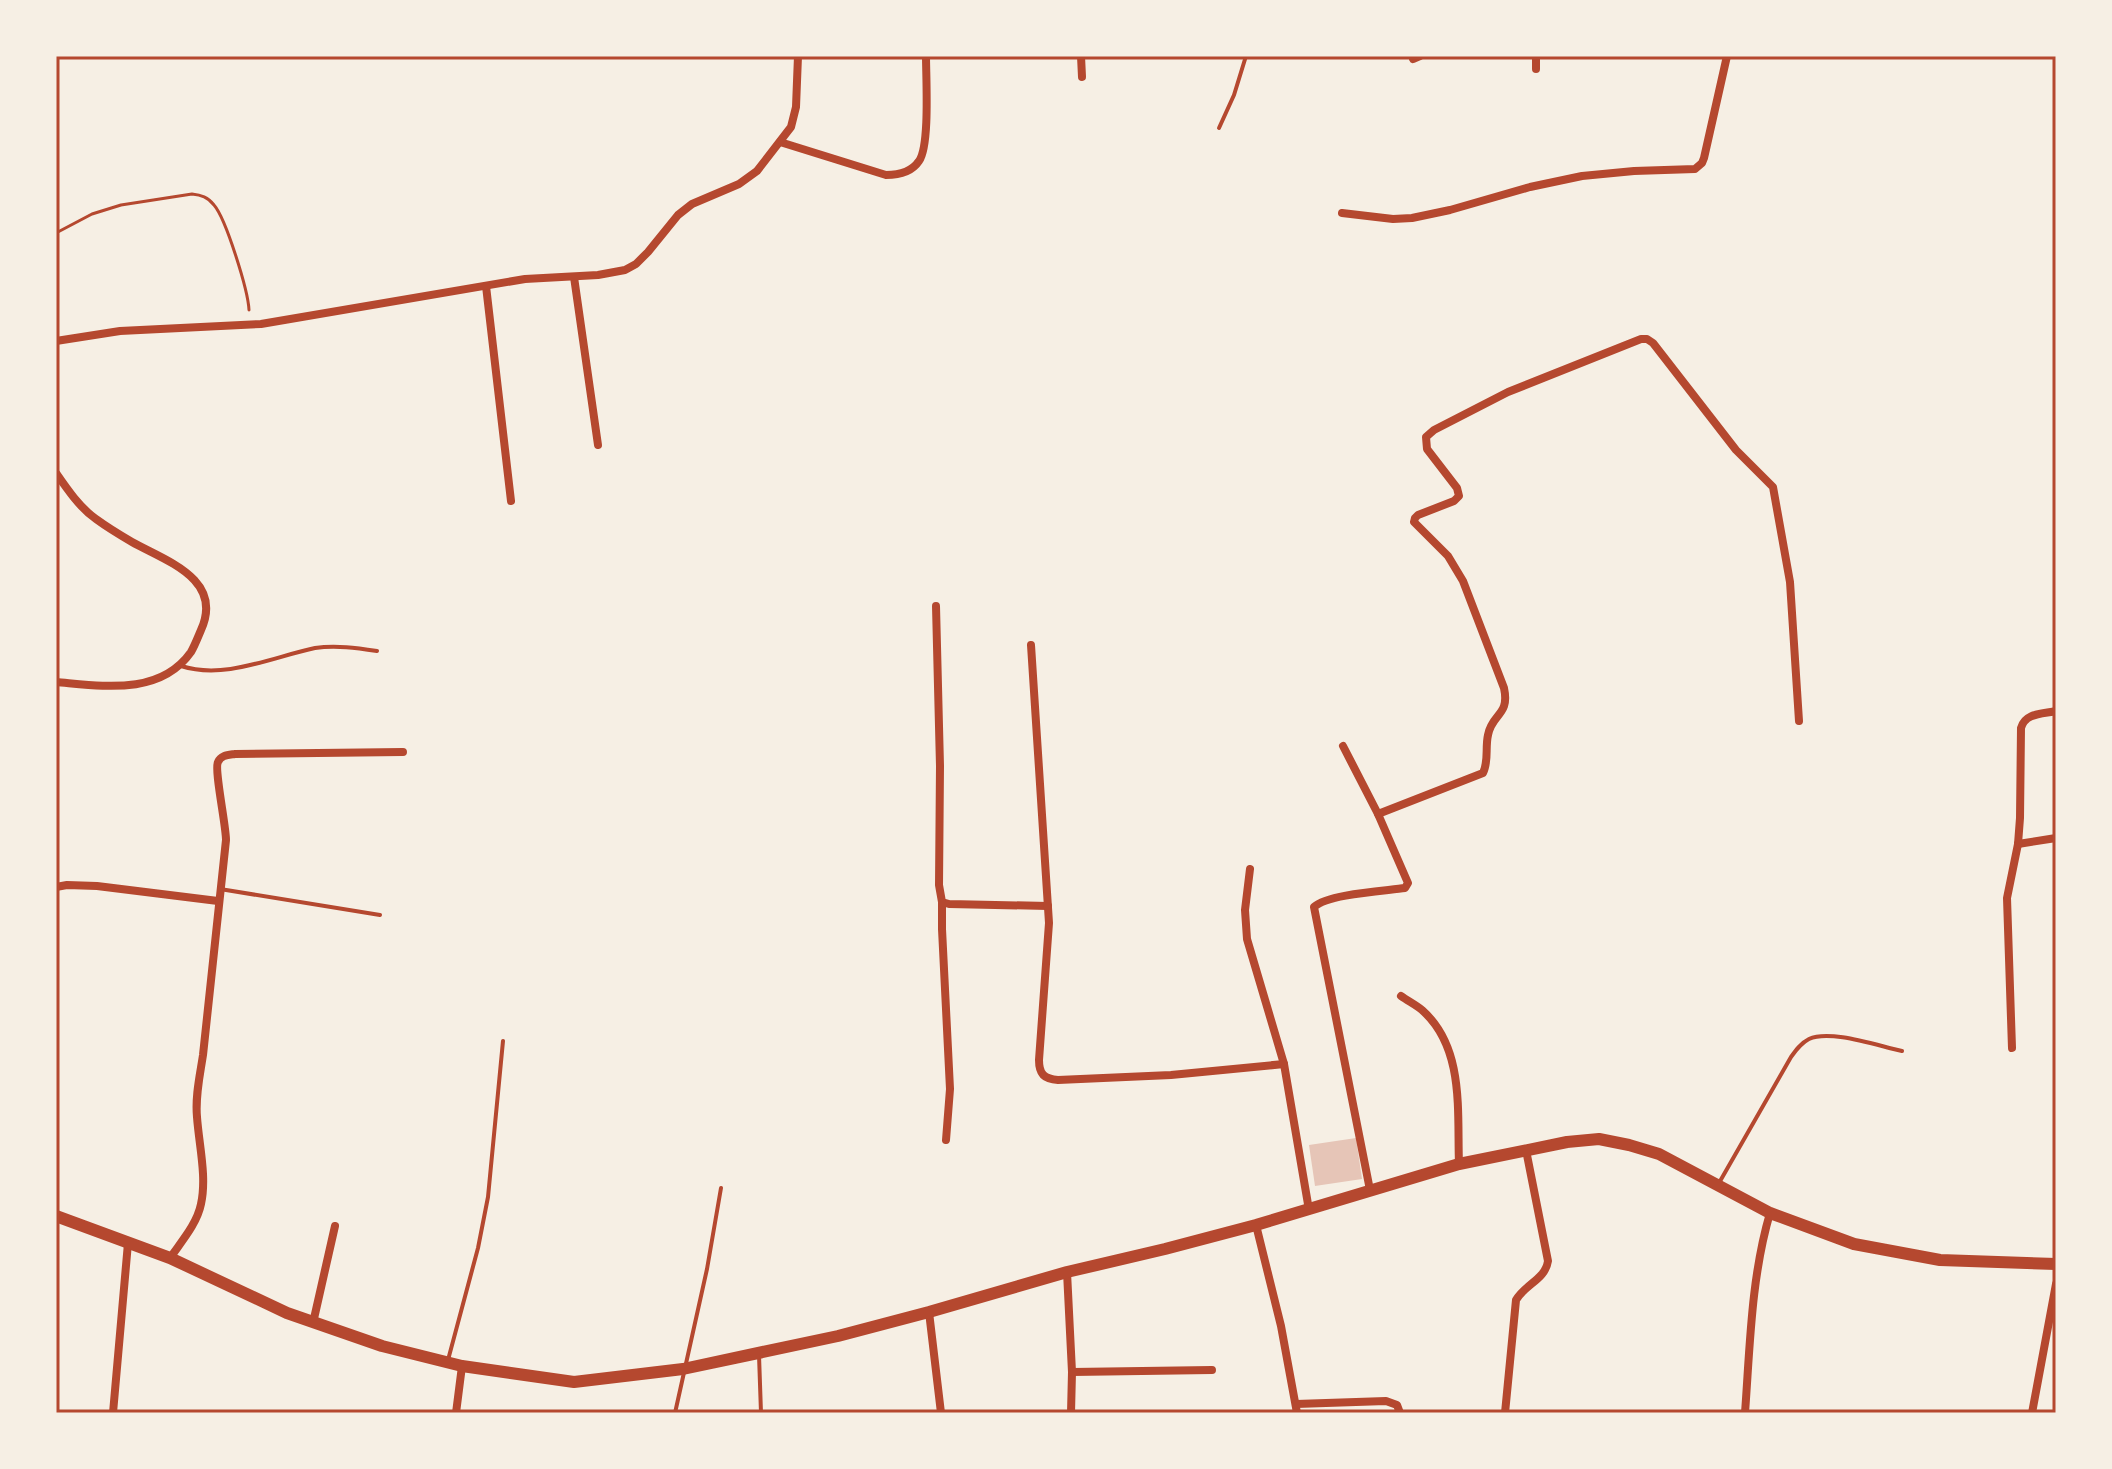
<svg xmlns="http://www.w3.org/2000/svg" width="2112" height="1469" font-family="Mulish,sans-serif">
	<style>
		.building { fill: #e6c5b7 }
		.lines { fill: none; stroke-linecap: round; stroke-linejoin: round }
		.path { stroke: #b5482f; stroke-width: 3 }
		.service { stroke: #b5482f; stroke-width: 4 }
		.minor { stroke: #b5482f; stroke-width: 8 }
		.secondary { stroke: #b5482f; stroke-width: 12 }
		.neatline { fill: none; stroke: #b5482f; stroke-width: 3 }
	</style>
	<rect width="100%" height="100%" fill="#f6efe4"/>
	<polygon class="building" points="1356,1138 1362,1179 1315,1186 1309,1145"/>
	<g class="lines">
		<path class="path" d="M 56,233 L 92,214 L 121,205 L 192,194 C 201,195 208,197 214,205 C 226,219 248,290 249,310"/>
		<g class="service">
			<polyline points="1219,128 1234,95 1246,56"/>
			<path d="M 181,666 C 225,680 272,657 315,648 C 336,645 357,648 377,651"/>
			<polyline points="220,889 380,915"/>
			<path d="M 1719,1183 L 1791,1057 C 1796,1050 1801,1043 1809,1039 C 1830,1029 1878,1046 1902,1051"/>
			<polyline points="759,1355 761,1413"/>
			<polyline points="448,1360 478,1248 488,1197 503,1041"/>
			<polyline points="675,1413 707,1269 721,1188"/>
		</g>
		<g class="minor">
			<polyline points="1081,56 1082,77"/>
			<polyline points="1413,59 1420,56"/>
			<polyline points="1536,69 1536,56"/>
			<path d="M 780,142 L 886,175 C 898,175 911,173 919,161 C 930,146 926,78 926,56"/>
			<polyline points="1342,213 1393,219 1412,218 1450,210 1530,187 1582,176 1634,171 1695,169 1702,163 1704,158 1727,56"/>
			<polyline points="574,277 598,445"/>
			<polyline points="486,286 511,501"/>
			<polyline points="56,341 120,331 261,324 525,279 598,275 625,270 636,264 648,252 678,215 692,204 739,184 757,171 791,127 796,107 798,56"/>
			<path d="M 56,473 C 67,489 80,508 96,519 C 107,527 120,535 132,542 C 166,561 224,579 201,630 C 198,637 195,645 191,652 C 160,696 103,686 56,682"/>
			<polyline points="936,606 940,766 939,885 942,902 949,904 1048,906"/>
			<path d="M 1031,645 L 1049,923 L 1039,1060 C 1039,1074 1044,1079 1058,1080 L 1171,1075 L 1284,1064"/>
			<path d="M 1343,746 L 1378,814 L 1408,883 L 1405,888 C 1384,891 1328,894 1314,907 L 1370,1190"/>
			<path d="M 1378,814 L 1483,773 C 1489,761 1485,748 1488,735 C 1492,713 1510,716 1504,688 L 1463,581 L 1448,556 L 1414,522 L 1415,518 L 1418,515 L 1454,501 L 1459,496 L 1457,488 L 1427,449 L 1426,437 L 1434,430 L 1508,392 L 1641,339 L 1647,339 L 1653,343 L 1736,450 L 1773,487 L 1790,582 L 1799,721"/>
			<polyline points="2018,844 2056,838"/>
			<polyline points="1250,869 1245,910 1247,939 1284,1064 1309,1210"/>
			<polyline points="56,887 67,885 97,886 218,901"/>
			<polyline points="942,902 942,929 950,1089 946,1140"/>
			<path d="M 1401,996 C 1408,1001 1416,1005 1422,1010 C 1465,1048 1457,1112 1459,1164"/>
			<path d="M 2012,1048 L 2007,898 L 2018,844 L 2020,818 L 2021,728 C 2025,713 2042,714 2056,711"/>
			<polyline points="1256,1225 1281,1326 1297,1413"/>
			<path d="M 170,1258 C 181,1242 197,1224 201,1204 C 207,1177 199,1145 197,1117 C 195,1096 200,1075 203,1055 L 226,840 C 226,825 214,769 218,762 C 221,755 228,755 235,754 L 403,752"/>
			<polyline points="1067,1272 1072,1372 1071,1413"/>
			<polyline points="929,1312 941,1413"/>
			<polyline points="313,1323 335,1226"/>
			<polyline points="1072,1372 1212,1370"/>
			<polyline points="1296,1404 1386,1401 1397,1405 1400,1413"/>
			<polyline points="113,1413 128,1243"/>
			<polyline points="456,1413 462,1366"/>
			<path d="M 1505,1413 L 1516,1300 C 1525,1284 1545,1280 1548,1261 L 1526,1150"/>
			<path d="M 1745,1413 C 1750,1346 1751,1278 1770,1213"/>
			<polyline points="2032,1413 2056,1284"/>
		</g>
		<polyline class="secondary" points="56,1216 170,1258 287,1313 382,1346 462,1366 574,1382 683,1369 838,1336 929,1312 1067,1272 1165,1249 1256,1225 1459,1164 1567,1142 1599,1139 1629,1145 1659,1154 1770,1213 1854,1244 1940,1260 2056,1264"/>
	</g>
	<rect width="2112" height="1469" fill="none" stroke="#f6efe4" stroke-width="116"/>
	<rect x="58" y="58" width="1996" height="1353" class="neatline"/>
</svg>
